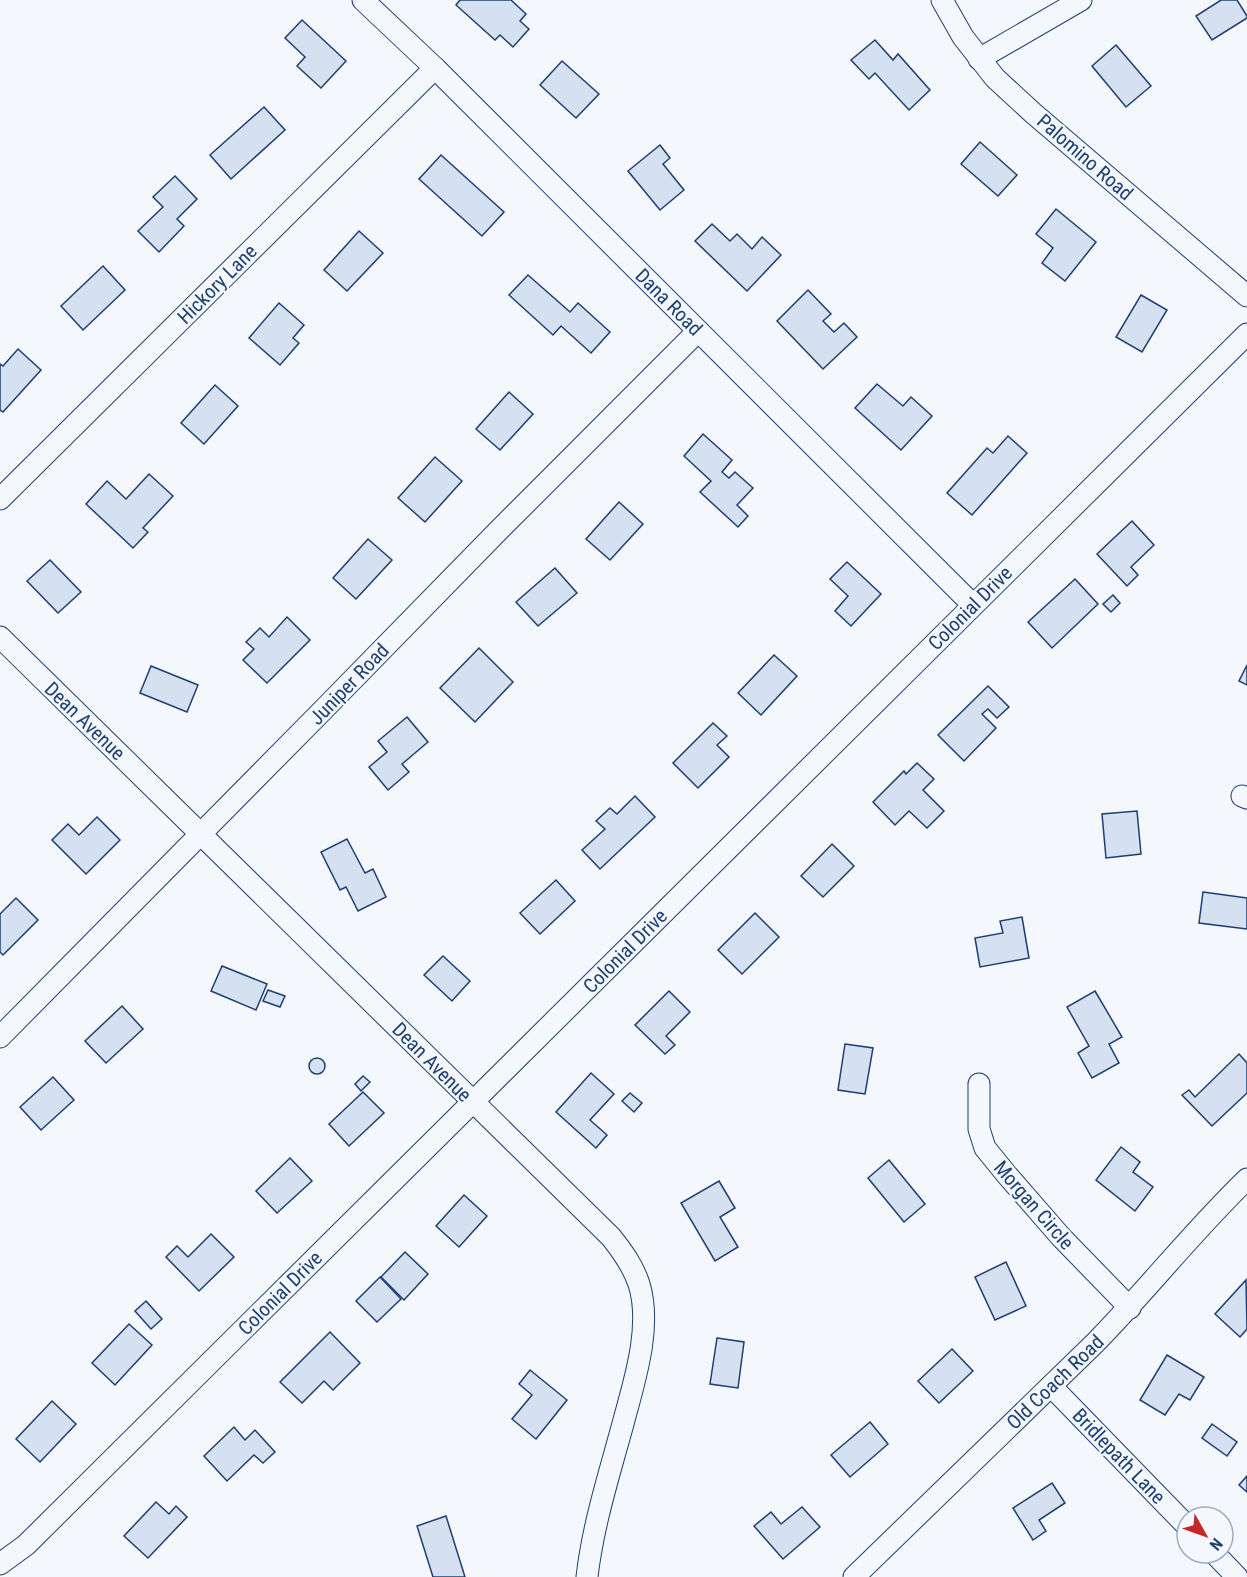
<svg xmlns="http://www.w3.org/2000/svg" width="1247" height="1577" font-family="'Roboto Condensed',sans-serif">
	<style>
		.building { fill: #d5e0f0; stroke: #1d3f73; stroke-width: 1.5 }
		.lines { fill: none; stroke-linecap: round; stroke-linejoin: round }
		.street-casing { stroke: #1d3f73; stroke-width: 23 }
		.street { stroke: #f4f7fb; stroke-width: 21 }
		.labels { text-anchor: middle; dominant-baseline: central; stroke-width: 4.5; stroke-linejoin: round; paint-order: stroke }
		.street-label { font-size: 20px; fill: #1d3f73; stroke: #f4f7fb }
	</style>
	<rect width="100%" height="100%" fill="#f4f7fb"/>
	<g class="building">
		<polygon points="460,0 511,0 526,14 520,21 529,29 513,47 500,35 495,40 456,5"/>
		<polygon points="1221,0 1237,0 1247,16 1247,18 1212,40 1196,16"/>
		<polygon points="302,20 346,61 321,88 297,66 305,57 285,38"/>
		<polygon points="875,40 893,60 898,54 930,90 909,110 875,73 869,79 851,60"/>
		<polygon points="1116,45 1151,86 1126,107 1092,66"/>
		<polygon points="562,61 599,94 576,118 540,85"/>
		<polygon points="264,107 285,130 231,179 210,155"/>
		<polygon points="980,142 1017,175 998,196 961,164"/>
		<polygon points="660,145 670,158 663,164 684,190 660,210 628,171"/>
		<polygon points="441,155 504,212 482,236 419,179"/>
		<polygon points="175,176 197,199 177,219 184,226 159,252 138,231 163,207 153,197"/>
		<polygon points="1056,209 1096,242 1065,281 1042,263 1053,248 1036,234"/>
		<polygon points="712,224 730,241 737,234 752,249 762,237 781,255 747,291 695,241"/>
		<polygon points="359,231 383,253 347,291 324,270"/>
		<polygon points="103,266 125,290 83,330 61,306"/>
		<polygon points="528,275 570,312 578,303 610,332 591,353 561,326 553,335 509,295"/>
		<polygon points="808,290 831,314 823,321 834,332 844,323 857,337 823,369 777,321"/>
		<polygon points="1141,295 1167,310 1142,352 1116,337"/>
		<polygon points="279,303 304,325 293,338 299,343 280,365 249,338"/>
		<polygon points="18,349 41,370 3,412 0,410 0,364 3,366"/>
		<polygon points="877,384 903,406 911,397 932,416 901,450 855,408"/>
		<polygon points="215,385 238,406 204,444 181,423"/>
		<polygon points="509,392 533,414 500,450 476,429"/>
		<polygon points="703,434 732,460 722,472 729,478 735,472 753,488 737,505 748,516 738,527 700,492 711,481 684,456"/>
		<polygon points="1008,436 1027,453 972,515 947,493 987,448 993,453"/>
		<polygon points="435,457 462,481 425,522 398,498"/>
		<polygon points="149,474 173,496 143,528 148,532 133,548 86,504 107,481 126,499"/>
		<polygon points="619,502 643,524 610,560 586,539"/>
		<polygon points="1132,521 1154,545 1131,567 1138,575 1127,586 1097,554"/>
		<polygon points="368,539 392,560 356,599 333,578"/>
		<polygon points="50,560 81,592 58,613 27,581"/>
		<polygon points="847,562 881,594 851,626 835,611 848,596 830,579"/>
		<polygon points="555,568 577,593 538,626 516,602"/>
		<polygon points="1075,579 1098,604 1052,648 1028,622"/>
		<polygon points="1113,595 1120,603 1111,612 1103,604"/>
		<polygon points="287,617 310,640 267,683 243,660 254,649 246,642 260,628 269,637"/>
		<polygon points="479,648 513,682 475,722 440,688"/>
		<polygon points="774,655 797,676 761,715 738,693"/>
		<polygon points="1247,665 1247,685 1239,681"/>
		<polygon points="151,666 198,685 187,712 140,693"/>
		<polygon points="988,686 1009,707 997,718 988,709 982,714 996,728 964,761 938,735"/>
		<polygon points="407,717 428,742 402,764 409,772 388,790 369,767 387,752 378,741"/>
		<polygon points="713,723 727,736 717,745 729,757 698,788 673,763"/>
		<polygon points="917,763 934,779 923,790 944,811 927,828 909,811 895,825 873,802 904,771 906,774"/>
		<polygon points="635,796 655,817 600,869 582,850 605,829 596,821 610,808 617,814"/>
		<polygon points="1137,811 1141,854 1106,858 1102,814"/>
		<polygon points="97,817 120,840 86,874 52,840 68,824 79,835"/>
		<polygon points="347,839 365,873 373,869 386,897 358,911 346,887 340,890 321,852"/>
		<polygon points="832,844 854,866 823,897 801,876"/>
		<polygon points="556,880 575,901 540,934 520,913"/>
		<polygon points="1203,892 1247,898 1247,929 1199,923"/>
		<polygon points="16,898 38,920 3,955 0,952 0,914"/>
		<polygon points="755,913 779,937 742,974 718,950"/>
		<polygon points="1022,917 1029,958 980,967 975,938 1003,933 1000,921"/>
		<polygon points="443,956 470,981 452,1001 424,975"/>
		<polygon points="222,966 267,984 256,1010 211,991"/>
		<polygon points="268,990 285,996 280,1007 263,1001"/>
		<polygon points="669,991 690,1012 666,1036 675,1045 665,1054 635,1025"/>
		<polygon points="1095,991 1122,1037 1109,1044 1119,1063 1092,1078 1078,1053 1089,1046 1067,1007"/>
		<polygon points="122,1006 143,1029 106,1063 85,1041"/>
		<polygon points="845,1044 873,1048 865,1094 838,1090"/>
		<polygon points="1239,1054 1247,1063 1247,1093 1212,1126 1182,1095 1189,1090 1195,1097"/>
		<circle cx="317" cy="1066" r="8"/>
		<polygon points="591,1073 614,1094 590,1120 607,1135 596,1148 556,1112"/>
		<polygon points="363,1076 370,1082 361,1091 355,1084"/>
		<polygon points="53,1077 74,1100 41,1130 20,1107"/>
		<polygon points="363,1092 384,1113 349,1146 329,1124"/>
		<polygon points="630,1093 642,1103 634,1112 622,1101"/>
		<polygon points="1121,1147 1140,1162 1133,1172 1153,1187 1135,1211 1096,1180"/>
		<polygon points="290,1158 312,1181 277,1213 256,1191"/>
		<polygon points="889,1160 925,1204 904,1222 868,1178"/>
		<polygon points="719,1181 735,1208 720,1217 738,1247 715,1261 681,1203"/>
		<polygon points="464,1195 487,1216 459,1247 436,1226"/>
		<polygon points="211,1234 234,1257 199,1291 166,1257 177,1246 188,1257"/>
		<polygon points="405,1252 428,1274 404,1300 381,1277"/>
		<polygon points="1006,1262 1026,1306 995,1320 975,1277"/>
		<polygon points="380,1277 401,1299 377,1322 356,1301"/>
		<polygon points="1246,1280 1247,1329 1240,1337 1215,1314"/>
		<polygon points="146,1301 162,1319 151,1329 135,1311"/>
		<polygon points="129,1324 152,1345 115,1385 92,1363"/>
		<polygon points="330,1332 360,1363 333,1390 324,1381 302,1403 280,1382"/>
		<polygon points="717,1338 744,1342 738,1388 710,1384"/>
		<polygon points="952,1349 973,1371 939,1403 918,1381"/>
		<polygon points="1167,1355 1204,1377 1190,1400 1179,1394 1165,1415 1140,1400"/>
		<polygon points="530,1370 567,1400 536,1439 512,1419 532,1395 519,1384"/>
		<polygon points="52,1401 76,1424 40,1462 16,1439"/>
		<polygon points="870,1422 888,1444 850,1477 831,1455"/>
		<polygon points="1212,1424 1237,1442 1227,1456 1202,1438"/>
		<polygon points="234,1427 245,1440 255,1430 275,1452 263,1463 254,1455 227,1481 204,1456"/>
		<polygon points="1247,1476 1247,1492 1239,1485"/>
		<polygon points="1052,1483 1065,1503 1039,1520 1046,1531 1033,1540 1013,1508"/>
		<polygon points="156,1502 169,1514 176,1506 187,1517 148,1558 124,1536"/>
		<polygon points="802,1507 820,1527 783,1559 754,1526 771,1512 781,1524"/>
		<polygon points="446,1516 465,1577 433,1577 417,1526"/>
	</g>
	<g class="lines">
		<g class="street-casing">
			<g id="street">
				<polyline points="363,0 435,68 973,605"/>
				<polyline points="942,0 963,37 995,78 1033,113 1247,296"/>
				<polyline points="979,59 1081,0"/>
				<polyline points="0,499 435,68"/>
				<path d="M 0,637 L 611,1237 C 623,1252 633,1266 639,1284 C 652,1326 635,1379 624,1420 C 610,1472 593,1524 587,1577"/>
				<polyline points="1242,796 1247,798"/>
				<polyline points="0,1037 326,707 500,529 698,331"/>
				<polyline points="979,1084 979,1129 985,1148 1007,1175 1061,1237 1130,1308"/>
				<polyline points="1051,1386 1187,1526"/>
				<polyline points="1214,1553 1237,1577"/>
				<polyline points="0,1564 26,1545 1247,334"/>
				<path d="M 854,1577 L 1095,1343 C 1147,1290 1193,1231 1247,1179"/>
			</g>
		</g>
		<use href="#street" class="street"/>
	</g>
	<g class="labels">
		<g class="street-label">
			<text transform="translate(1085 157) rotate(41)">Palomino Road</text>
			<text transform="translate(217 284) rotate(-45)">Hickory Lane</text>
			<text transform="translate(669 302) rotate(45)">Dana Road</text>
			<text transform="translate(970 608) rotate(-45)">Colonial Drive</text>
			<text transform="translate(349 684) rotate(-46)">Juniper Road</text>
			<text transform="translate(85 721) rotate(44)">Dean Avenue</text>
			<text transform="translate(625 951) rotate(-45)">Colonial Drive</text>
			<text transform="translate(432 1062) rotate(45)">Dean Avenue</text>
			<text transform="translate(1034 1205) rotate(49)">Morgan Circle</text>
			<text transform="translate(280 1293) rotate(-45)">Colonial Drive</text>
			<text transform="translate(1055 1382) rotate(-44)">Old Coach Road</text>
			<text transform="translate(1119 1456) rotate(46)">Bridlepath Lane</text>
		</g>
	</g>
	<g transform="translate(1205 1535) rotate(130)"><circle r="28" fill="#f4f7fb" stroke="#9eadc5" stroke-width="1.5"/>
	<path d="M0-4.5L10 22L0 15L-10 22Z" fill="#c62828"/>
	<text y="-9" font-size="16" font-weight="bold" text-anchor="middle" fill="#1d3f73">N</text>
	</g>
</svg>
